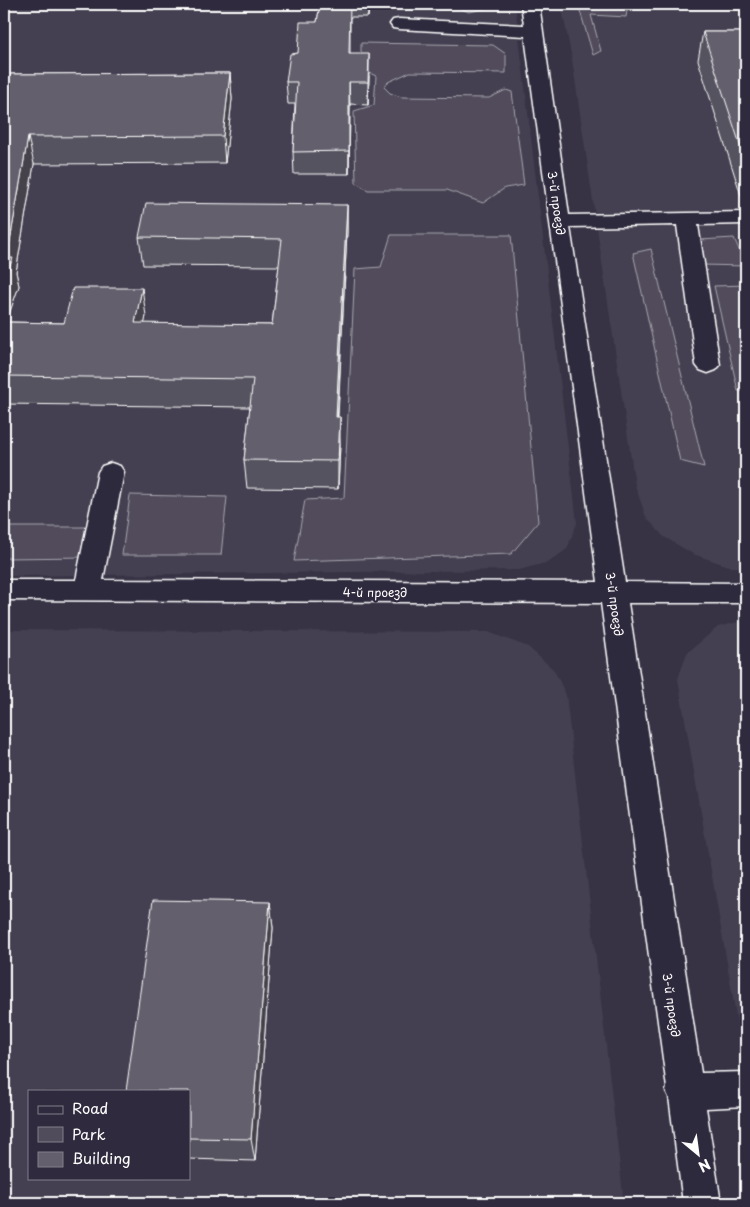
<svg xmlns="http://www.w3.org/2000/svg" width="750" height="1207" font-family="'Playpen Sans',sans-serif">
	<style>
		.built { fill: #444051; fill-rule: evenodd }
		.green { fill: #514c5c; stroke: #a8a6ae }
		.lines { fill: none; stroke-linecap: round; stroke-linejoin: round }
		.minor-casing { stroke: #fff; stroke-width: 3 }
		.minor { fill: #2f2a3d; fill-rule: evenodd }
		.wall { fill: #55525e; stroke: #fff }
		.shaded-wall { fill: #45424c; stroke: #fff }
		.building { fill: #635f6d; stroke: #fff }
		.labels { text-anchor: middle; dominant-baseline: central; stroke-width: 4.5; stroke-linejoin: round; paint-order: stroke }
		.street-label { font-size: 12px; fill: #fff; stroke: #2f2a3d }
	</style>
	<rect width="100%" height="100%" fill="#373345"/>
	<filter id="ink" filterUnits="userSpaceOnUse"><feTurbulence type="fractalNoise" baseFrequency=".02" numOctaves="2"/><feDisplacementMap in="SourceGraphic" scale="10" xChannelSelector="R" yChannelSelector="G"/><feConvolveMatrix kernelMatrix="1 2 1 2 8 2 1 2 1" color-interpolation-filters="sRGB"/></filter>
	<g filter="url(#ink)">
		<g class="built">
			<polygon points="4,4 515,4 577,523 567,549 549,562 519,570 4,576"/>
			<polygon points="561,4 746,4 746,567 732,567 693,554 663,536 646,517 635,485 572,59"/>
			<polygon points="746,620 746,1073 678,679 687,653 718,627"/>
			<path d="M 4,630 L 488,632 L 528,647 L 554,670 L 566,695 L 624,1203 L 4,1203 ZM 29,1091 L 189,1091 L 189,1178 L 29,1178 Z"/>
		</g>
		<g class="green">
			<polygon points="449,4 498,4 498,6 469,12"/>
			<polygon points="578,4 628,4 626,17 591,15 601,51 593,55"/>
			<polygon points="361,43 493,45 506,54 506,73 410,72 388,82 384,87 390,93 401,97 489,98 506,90 512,92 524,185 505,188 483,203 447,190 368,190 356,183 354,111 374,105 376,76 361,69"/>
			<polygon points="391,235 511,235 538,522 511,554 294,561 305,500 344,498 355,269 381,267"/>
			<polygon points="734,238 746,266 702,265 700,240"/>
			<polygon points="651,249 704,467 680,461 633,253"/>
			<polygon points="746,285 746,391 738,391 714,286"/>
			<polygon points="130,495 227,497 221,555 122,555"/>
			<polygon points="4,527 93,527 88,557 4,558"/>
		</g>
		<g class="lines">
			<g class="minor-casing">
				<polygon id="minor" points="521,4 539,4 569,215 746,212 746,224 698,225 720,365 716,370 708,373 700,370 696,365 677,225 570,227 625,582 746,583 746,603 628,603 701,1073 746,1072 746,1106 706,1108 721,1203 683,1203 669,1097 666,1091 667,1088 601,603 4,600 4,580 76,580 98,472 102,466 111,463 120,466 124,472 103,580 598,582 525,36 399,29 393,28 390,24 393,20 399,19 524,25"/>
			</g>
			<use href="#minor" class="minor"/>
		</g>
		<g class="wall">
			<polygon points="320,4 369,4 368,17 350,17 350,54 369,76 368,105 350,104 349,174 294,174 293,152 295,104 288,104 286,82 298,53 317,22"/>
			<polygon points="703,32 746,32 746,211 698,60"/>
			<polygon points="230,73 232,99 225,163 34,164 16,272 19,286 6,322 64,323 146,316 144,324 272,325 279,266 143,265 139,237 347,205 347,232 338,417 340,444 338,489 247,488 244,460 250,407 4,404 4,74"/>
			<polygon points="270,902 273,928 255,1161 189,1159 189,1091"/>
		</g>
		<g class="shaded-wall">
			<polygon points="368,4 369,4 368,17"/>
			<polygon points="369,54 369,76 368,105 368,82"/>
			<polygon points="230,73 232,99 225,163 223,136"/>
			<polygon points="349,82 350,104 349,174"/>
			<polygon points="28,137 34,164 16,272 19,286 4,328 4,282 7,258"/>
			<polygon points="347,205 347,232 336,444 336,417"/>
			<polygon points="142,288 146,316 139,351 135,323"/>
			<polygon points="340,417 340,444 338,489 338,461"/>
			<polygon points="270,902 273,928 255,1161 251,1139"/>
		</g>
		<g class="building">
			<polygon points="320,4 350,4 349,54 369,54 368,82 349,82 349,151 293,152 297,82 286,82 290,54 298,53 300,22 317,22"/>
			<polygon points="703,32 746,32 746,163"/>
			<polygon points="230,73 223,136 28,137 7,258 13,258 4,282 4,74"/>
			<polygon points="146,203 347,205 336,417 340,417 338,461 244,460 253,379 4,376 4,322 64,323 73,288 142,288 135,323 272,325 282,239 139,237"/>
			<polygon points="153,900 270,902 251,1139 189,1138 189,1091 126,1091"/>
		</g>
	</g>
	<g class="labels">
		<g class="street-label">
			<text transform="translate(557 203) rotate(82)">3-й проезд</text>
			<text x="375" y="592">4-й проезд</text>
			<text transform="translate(615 604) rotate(82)">3-й проезд</text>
			<text transform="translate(672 1005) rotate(82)">3-й проезд</text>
		</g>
	</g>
	<rect width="750" height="1207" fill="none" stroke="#2f2a3d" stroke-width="20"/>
	<rect x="10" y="10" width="730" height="1187" fill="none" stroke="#fff" stroke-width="2" filter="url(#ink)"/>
	<rect x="28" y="1090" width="162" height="90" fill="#2f2a3d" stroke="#827f8b"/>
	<rect x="38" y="1106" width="25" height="8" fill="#2f2a3d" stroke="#827f8b"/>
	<text x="72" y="1114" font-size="15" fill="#ffffff">Road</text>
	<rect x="38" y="1127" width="25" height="15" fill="#514c5c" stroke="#827f8b"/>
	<text x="72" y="1140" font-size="15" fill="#ffffff">Park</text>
	<rect x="38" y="1152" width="25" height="15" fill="#635f6d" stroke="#827f8b"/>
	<text x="72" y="1164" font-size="15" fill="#ffffff">Building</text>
	<g transform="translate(698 1154) rotate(151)" stroke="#2f2a3d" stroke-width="4" paint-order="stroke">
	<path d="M0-4L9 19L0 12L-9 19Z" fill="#ffffff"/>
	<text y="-8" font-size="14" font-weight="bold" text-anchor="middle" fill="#ffffff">N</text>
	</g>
</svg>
